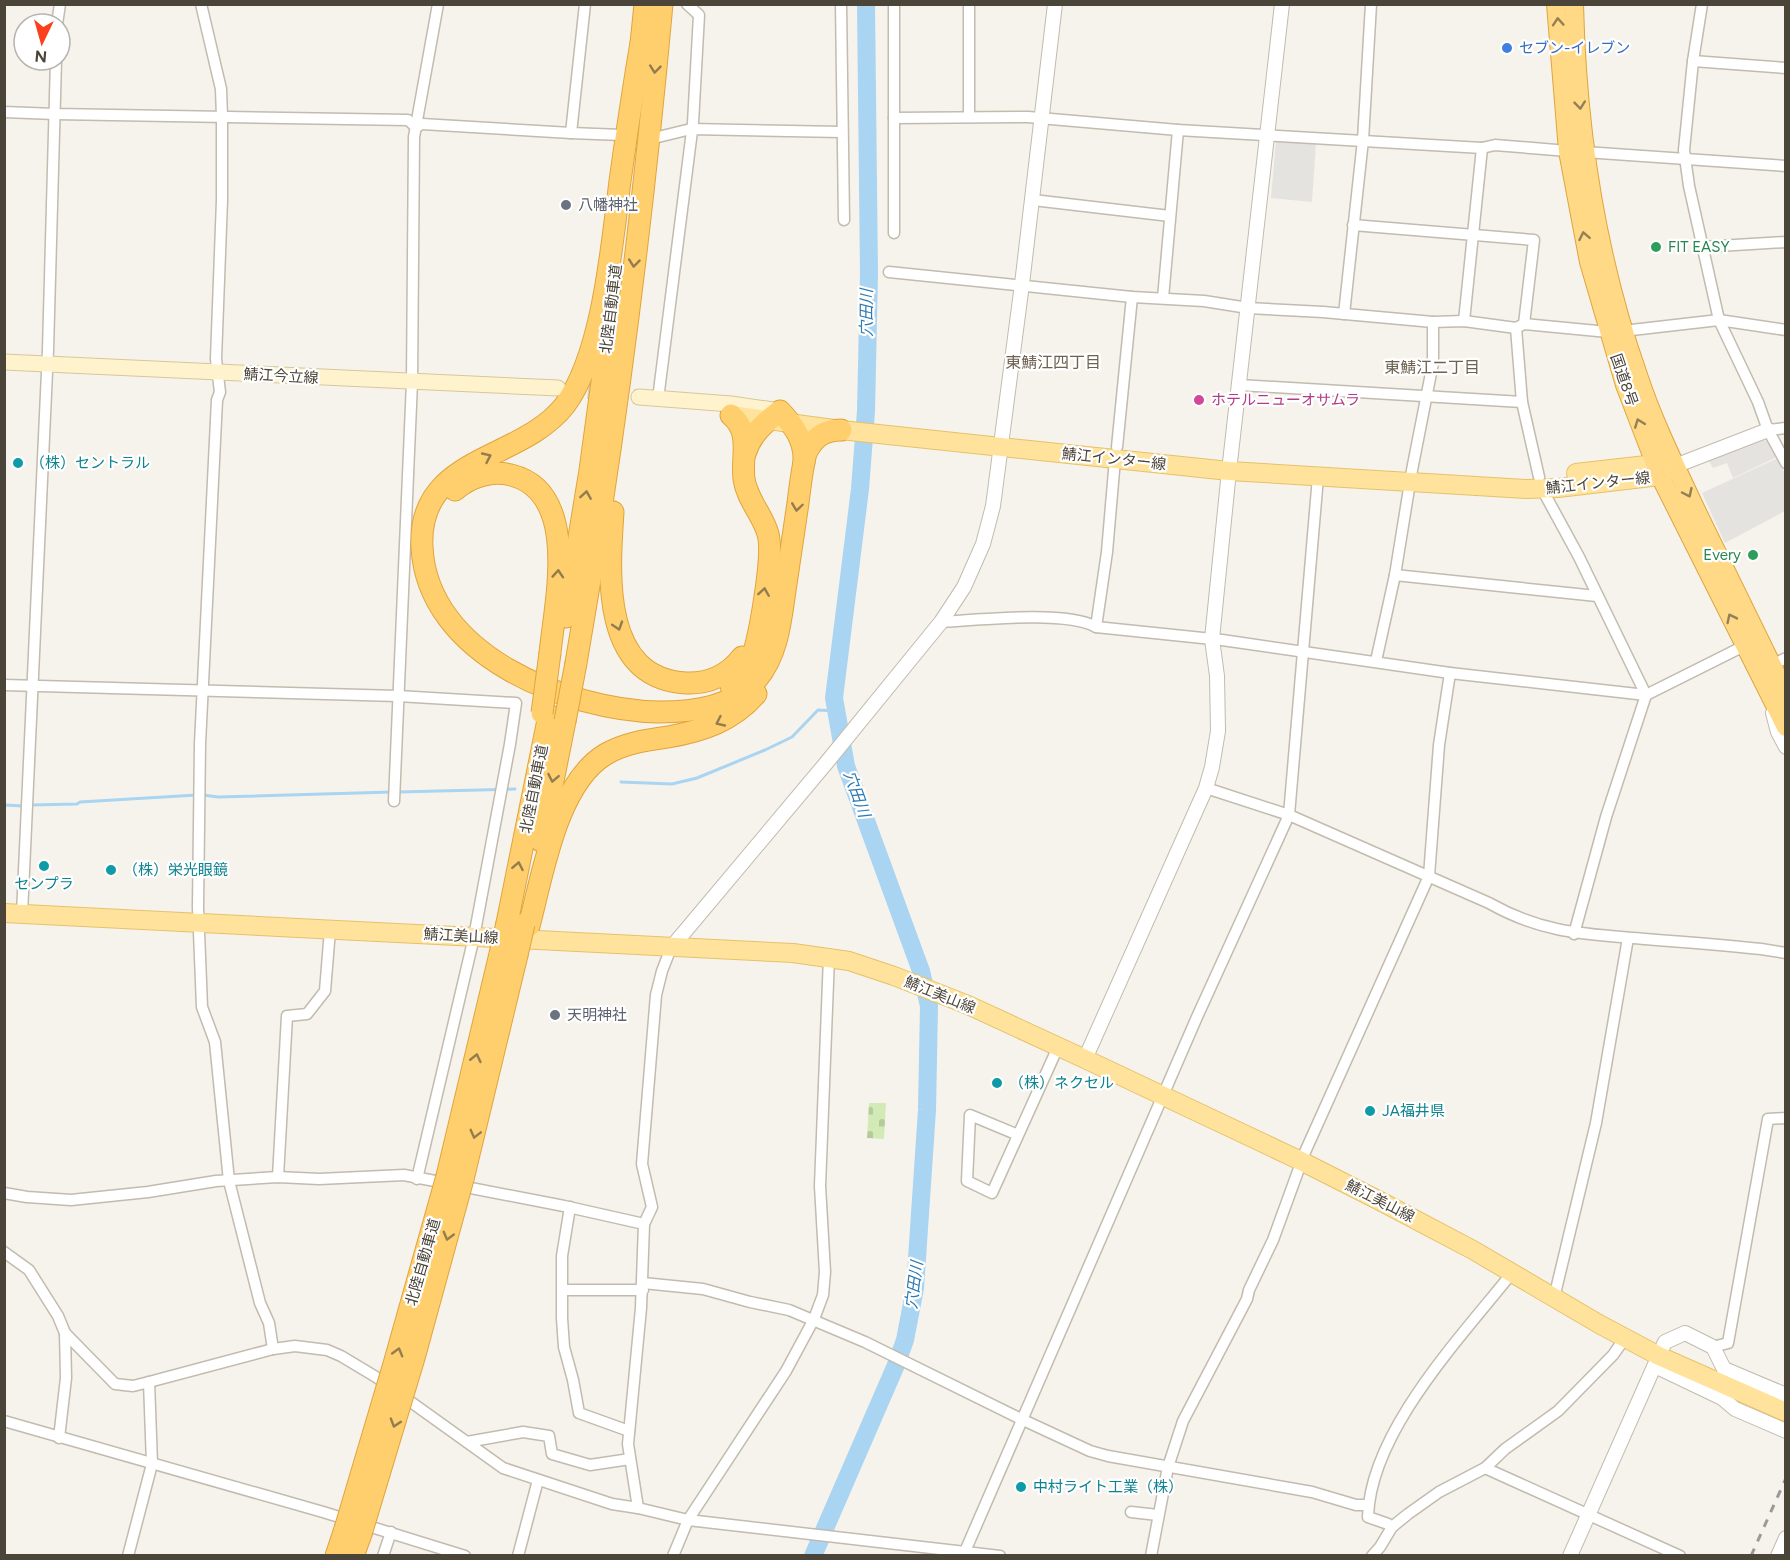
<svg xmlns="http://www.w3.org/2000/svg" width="1790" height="1560" font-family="Figtree,'Noto Sans JP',sans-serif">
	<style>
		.cemetery { fill: url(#cemetery-stones) }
		.parking { fill: #e5e3e0 }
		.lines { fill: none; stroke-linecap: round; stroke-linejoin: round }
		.stream { stroke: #a9d4f2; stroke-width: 3 }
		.river { stroke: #a9d4f2; stroke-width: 18 }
		.secondary-tunnel { stroke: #d4d0c8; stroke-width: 15; stroke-dasharray: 15 8; stroke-linecap: butt }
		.minor-casing { stroke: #c2bbae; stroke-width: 13 }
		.tertiary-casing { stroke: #c2bbae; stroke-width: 16 }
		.secondary-casing { stroke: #d6c79b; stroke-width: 17 }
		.primary-casing { stroke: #e6c16a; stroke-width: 20 }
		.trunk-casing { stroke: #e0a43c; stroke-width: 20 }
		.motorway-casing { stroke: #e0a43c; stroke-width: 23 }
		.minor { stroke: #fff; stroke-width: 10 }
		.tertiary { stroke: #fff; stroke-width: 14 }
		.secondary { stroke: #fff3cd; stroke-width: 15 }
		.primary { stroke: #ffe39c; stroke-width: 18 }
		.trunk { stroke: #ffd985; stroke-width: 18 }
		.motorway { stroke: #ffcf6e; stroke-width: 21 }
		.rail { stroke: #9a9a9a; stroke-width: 3; stroke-dasharray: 8 8; stroke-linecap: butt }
		.motorway-bridge-casing { stroke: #e0a43c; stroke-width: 23; stroke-linecap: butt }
		.motorway-bridge { stroke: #ffcf6e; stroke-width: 21 }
		.oneway { stroke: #938057 }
		.oneway2 { stroke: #937c4e }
		.shop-dot { fill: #3f7fe0; stroke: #fff; stroke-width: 2 }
		.worship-dot { fill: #6b7280; stroke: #fff; stroke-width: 2 }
		.leisure-dot { fill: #2e9e5b; stroke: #fff; stroke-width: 2 }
		.hotel-dot { fill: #d1479c; stroke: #fff; stroke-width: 2 }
		.culture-dot { fill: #0f9aa8; stroke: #fff; stroke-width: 2 }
		.labels { text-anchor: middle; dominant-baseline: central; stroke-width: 4.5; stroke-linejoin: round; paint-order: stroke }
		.shop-label { font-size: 15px; fill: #366cbe; stroke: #fff; text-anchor: start }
		.worship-label { font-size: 15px; fill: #5b616d; stroke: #fff; text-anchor: start }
		.leisure-label { font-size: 15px; fill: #27864d; stroke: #fff; text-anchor: start }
		.street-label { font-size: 15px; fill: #4b4439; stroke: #fff }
		.hotel-label { font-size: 15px; fill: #b23c85; stroke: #fff; text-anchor: start }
		.culture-label { font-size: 15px; fill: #0d838f; stroke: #fff; text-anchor: start }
		.water-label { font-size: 16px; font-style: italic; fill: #2e7ab2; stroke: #fff }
		.neighbourhood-label { font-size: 16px; fill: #6e6250; stroke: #fff }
	</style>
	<defs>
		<pattern id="cemetery-stones" width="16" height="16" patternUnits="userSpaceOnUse" patternTransform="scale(1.5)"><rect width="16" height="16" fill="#d2eab5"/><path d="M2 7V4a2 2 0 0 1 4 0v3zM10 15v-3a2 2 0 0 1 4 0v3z" fill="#b6ca9c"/></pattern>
	</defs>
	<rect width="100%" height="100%" fill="#f6f3ec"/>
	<polygon class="cemetery" points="869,1103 886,1103 884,1139 867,1138"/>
	<g class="parking">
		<polygon points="1276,140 1316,143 1312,202 1271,198"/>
		<polygon points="1762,440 1770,441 1777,457 1733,478 1727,463 1713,468 1709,461"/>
		<polygon points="1778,458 1785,474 1785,511 1725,543 1702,493"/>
	</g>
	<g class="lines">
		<g class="stream">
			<polyline points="621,782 672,784 697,778 765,750 792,737 818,710 836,711"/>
			<polyline points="398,792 515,789"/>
			<polyline points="203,795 218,797 392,792"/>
			<polyline points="4,805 24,806"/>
			<polyline points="30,805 77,804 80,802 197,795"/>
		</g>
		<polyline class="river" points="813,1556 896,1365 905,1340 915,1288 927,1110 929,1006 921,971 846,766 834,698 860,489 866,411 869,274 866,4"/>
		<polyline class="secondary-tunnel" points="565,389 639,397"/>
		<g class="minor-casing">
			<g id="minor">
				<polyline points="201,4 221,89 222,117 222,200 216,359 220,392 217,400 200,744 198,907 202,1007 215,1042 229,1181 260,1303 269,1323 273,1349"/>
				<polyline points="841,4 844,220"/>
				<polyline points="1702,4 1693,61 1684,150 1689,186 1719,320 1758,402 1768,430 1786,463"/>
				<polyline points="57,24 60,4"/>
				<polyline points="1693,61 1786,68"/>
				<polyline points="4,112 55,114 408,120 416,127"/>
				<polyline points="969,116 969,4"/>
				<polyline points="894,118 1028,117 1178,130 1482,148 1495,145 1568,151"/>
				<polyline points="416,127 422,124 571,133 585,4"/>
				<polyline points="571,133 621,135"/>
				<polyline points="658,137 691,129 842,132"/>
				<polyline points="1585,152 1786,166"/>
				<polyline points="1033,200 1170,216"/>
				<polyline points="1353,225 1534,240 1524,324"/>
				<polyline points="894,233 894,4"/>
				<polyline points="1702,247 1786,242"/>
				<polyline points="889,272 1132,297 1204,301 1248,308 1323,312 1433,322 1464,321 1516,328 1524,324 1608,332"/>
				<polyline points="1163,298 1178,130"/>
				<polyline points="1344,314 1363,140 1371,4"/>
				<polyline points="1464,321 1482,148"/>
				<polyline points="1516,328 1522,402 1539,477"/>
				<polyline points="1623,331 1719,320 1786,330"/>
				<polyline points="1239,385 1522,402"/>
				<polyline points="658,399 693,123 699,15 687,4"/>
				<polyline points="1768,430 1786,428"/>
				<polyline points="1117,447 1132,297"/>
				<polyline points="1542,489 1579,557 1646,695 1606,817 1574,934"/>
				<polyline points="1395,575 1597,596"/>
				<path d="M 941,622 C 976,620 1067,610 1096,627 L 1222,640 L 1450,673 L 1646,695 L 1744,646"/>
				<polyline points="1096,627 1107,552 1115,459"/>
				<polyline points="1376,661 1395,575 1412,470 1433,363 1433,322"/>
				<polyline points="1772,665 1786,658"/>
				<polyline points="4,685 398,696 516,703 510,744 474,937 417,1179"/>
				<path d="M 1206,788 L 1289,815 L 1489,903 C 1544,934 1585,934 1645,939 C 1684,942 1722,945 1761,949 L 1786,953"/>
				<polyline points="394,801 412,382 414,137 438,4"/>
				<polyline points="22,914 48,350 56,60"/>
				<polyline points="1018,1135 970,1115 967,1181 992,1193 1058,1047"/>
				<polyline points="278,1177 287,1016 307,1014 325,991 330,930"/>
				<polyline points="4,1193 27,1197 71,1200 148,1192 216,1181 278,1177 319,1179 404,1175 564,1206 644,1224"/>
				<polyline points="570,1207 562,1256 562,1318 564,1347 573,1380 579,1413 629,1431"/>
				<polyline points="4,1252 29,1270 58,1316 65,1333 115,1384 133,1386 149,1382 273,1349 295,1346 327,1350 341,1356 376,1377 503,1468 612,1504 638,1508 688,1520 1000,1556"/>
				<polyline points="643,1283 703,1289 750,1302 789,1310 865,1342 1021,1419 1090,1451 1108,1456 1312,1492 1356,1505 1368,1505"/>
				<polyline points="564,1290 643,1290"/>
				<polyline points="1554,1298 1596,1123 1628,938"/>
				<polyline points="1713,1347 1728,1343 1768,1119 1786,1118"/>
				<polyline points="4,1421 323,1512 465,1556"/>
				<polyline points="59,1438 66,1378 65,1333"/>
				<polyline points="467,1442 523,1432 549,1436 552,1454 590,1465 630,1459"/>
				<polyline points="1485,1468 1680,1556"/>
				<polyline points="638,1508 628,1444 641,1308 644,1224 652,1207 642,1164 656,995 662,971 671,948"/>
				<polyline points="1131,1512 1158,1515"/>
				<path d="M 1392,1527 L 1388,1524 L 1368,1517 C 1370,1432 1461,1337 1512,1273"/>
				<polyline points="128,1556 152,1464 149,1382"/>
				<polyline points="383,1556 391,1532"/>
				<polyline points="518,1556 538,1480"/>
				<polyline points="673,1556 688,1520 786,1371 814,1319 823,1295 825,1272 820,1186 829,957"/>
				<polyline points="963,1556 1197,1017 1289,815 1318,477"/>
				<polyline points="1151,1556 1168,1467 1183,1421 1247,1299 1249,1290 1273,1240 1305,1152 1429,876 1439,745 1450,673"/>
				<polyline points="1372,1556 1380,1547 1392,1527 1408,1514 1439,1492 1485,1468 1505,1449 1558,1411 1613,1355 1625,1338"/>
			</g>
		</g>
		<g class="tertiary-casing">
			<g id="tertiary">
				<polyline points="1675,466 1768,430"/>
				<polyline points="1773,713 1778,732 1786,747"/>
				<polyline points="671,948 827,762 941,622 964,587 983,544 993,506 1022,284 1055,4"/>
				<polyline points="1085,1059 1206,788 1212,767 1218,731 1217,676 1212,639 1229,471 1282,4"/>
				<polyline points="1655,1366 1722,1398 1735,1409 1786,1431"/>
				<polyline points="1570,1556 1665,1342 1685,1333 1713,1347 1724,1369 1786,1395"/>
				<polyline points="1778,1556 1786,1538"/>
			</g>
		</g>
		<g class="secondary-casing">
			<g id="secondary">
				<polyline points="4,362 558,388"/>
				<polyline points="639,397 731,404 780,411"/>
			</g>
		</g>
		<g class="primary-casing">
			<g id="primary">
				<polyline points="731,415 841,430 1229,471 1526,489 1558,488 1660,476 1671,468"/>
				<polyline points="1576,473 1655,464 1670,465"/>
				<polyline points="4,913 793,953 849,961 894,976 968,1005 1085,1059 1301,1161 1380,1201 1473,1250 1599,1324 1659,1356 1786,1412"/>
			</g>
		</g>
		<g class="trunk-casing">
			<g id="trunk">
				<polyline points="1556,4 1568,151 1589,262 1625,385 1660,476 1786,727"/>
				<path d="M 1574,4 C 1577,132 1596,257 1639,378 C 1654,423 1676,467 1696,510 C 1726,572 1756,633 1786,694"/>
			</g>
		</g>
		<g class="motorway-casing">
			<g id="motorway">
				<path d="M 643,32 C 634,81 627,131 620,181 C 612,244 603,354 565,405 C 521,462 417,455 422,547 C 427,655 567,710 659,712 C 695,712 733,707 757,679 C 779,653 781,616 786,584 C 790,557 794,530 798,503 C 800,486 802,469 806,453 C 814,437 824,430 841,430"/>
				<polyline points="641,44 645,4"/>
				<path d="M 745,454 C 751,434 764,423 780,411 C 794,426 805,440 804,462"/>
				<path d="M 455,490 C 470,477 492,470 511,475 C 581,492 555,602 550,653"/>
				<path d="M 613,512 C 609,572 600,678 686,683 C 708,684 729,675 742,657"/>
				<polyline points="566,617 590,470 611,316"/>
				<path d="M 576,663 C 614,445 642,225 662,4"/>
				<path d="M 731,686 C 738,680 744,674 749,665 C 759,645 774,555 768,534 C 763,515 747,500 744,479 C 741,456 752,433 731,415"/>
				<polyline points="541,841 565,721"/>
				<polyline points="507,923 549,715"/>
				<path d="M 529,926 C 543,873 557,783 606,754 C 625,743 647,740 668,737 C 702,731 733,721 756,694"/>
				<polyline points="447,1176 500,954"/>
				<polyline points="463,1179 517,955"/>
				<polyline points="336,1556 345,1529"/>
				<polyline points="353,1556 361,1534"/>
			</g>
		</g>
		<use href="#minor" class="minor"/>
		<use href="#tertiary" class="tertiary"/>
		<use href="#secondary" class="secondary"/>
		<use href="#primary" class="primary"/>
		<use href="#trunk" class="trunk"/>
		<use href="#motorway" class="motorway"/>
		<polyline class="rail" points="1751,1556 1786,1478"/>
		<g class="motorway-bridge-casing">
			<g id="motorway-bridge">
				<polyline points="542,713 550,653"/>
				<polyline points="565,721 576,663"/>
				<polyline points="500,954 507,923"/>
				<polyline points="517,955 524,924"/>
				<polyline points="345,1529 394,1364 447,1176"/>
				<polyline points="361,1534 414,1358 463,1179"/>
			</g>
		</g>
		<use href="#motorway-bridge" class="motorway-bridge"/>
	</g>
	<defs><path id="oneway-chevron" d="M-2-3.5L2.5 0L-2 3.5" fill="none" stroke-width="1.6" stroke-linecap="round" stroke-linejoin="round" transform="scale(1.5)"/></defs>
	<g class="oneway">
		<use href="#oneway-chevron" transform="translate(1558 22) rotate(-94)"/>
		<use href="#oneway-chevron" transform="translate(1580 105) rotate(84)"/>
		<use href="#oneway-chevron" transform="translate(1584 236) rotate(-101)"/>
		<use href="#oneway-chevron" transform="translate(1639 423) rotate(-111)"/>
		<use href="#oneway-chevron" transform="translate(1688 493) rotate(65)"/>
		<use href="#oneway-chevron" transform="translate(1731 618) rotate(-116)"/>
	</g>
	<g class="oneway2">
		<use href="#oneway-chevron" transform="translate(655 69) rotate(96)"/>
		<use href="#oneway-chevron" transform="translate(634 263) rotate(96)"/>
		<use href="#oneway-chevron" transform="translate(487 457) rotate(-25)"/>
		<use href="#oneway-chevron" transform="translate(586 495) rotate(-81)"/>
		<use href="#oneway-chevron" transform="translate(797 507) rotate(98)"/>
		<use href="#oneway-chevron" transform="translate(558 574) rotate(-86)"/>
		<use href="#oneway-chevron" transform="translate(764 592) rotate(-81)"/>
		<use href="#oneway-chevron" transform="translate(618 626) rotate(72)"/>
		<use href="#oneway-chevron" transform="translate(720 722) rotate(155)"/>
		<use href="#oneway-chevron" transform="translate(553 778) rotate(101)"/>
		<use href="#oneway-chevron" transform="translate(518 866) rotate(-79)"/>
		<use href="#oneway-chevron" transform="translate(476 1058) rotate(-77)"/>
		<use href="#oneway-chevron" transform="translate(475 1134) rotate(104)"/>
		<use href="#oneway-chevron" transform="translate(448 1236) rotate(105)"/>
		<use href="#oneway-chevron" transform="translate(398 1352) rotate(-74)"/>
		<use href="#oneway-chevron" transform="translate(395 1423) rotate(107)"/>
	</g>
	<circle class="shop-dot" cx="1507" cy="48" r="6"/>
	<g class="worship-dot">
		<circle cx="566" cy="205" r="6"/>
		<circle cx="555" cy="1015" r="6"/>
	</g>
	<g class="leisure-dot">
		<circle cx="1656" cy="247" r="6"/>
		<circle cx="1753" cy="555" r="6"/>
	</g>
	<circle class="hotel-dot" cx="1199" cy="400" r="6"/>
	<g class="culture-dot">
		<circle cx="18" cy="463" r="6"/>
		<circle cx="44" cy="866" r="6"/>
		<circle cx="111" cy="870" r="6"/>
		<circle cx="997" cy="1083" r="6"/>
		<circle cx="1370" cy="1111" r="6"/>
		<circle cx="1021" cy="1487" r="6"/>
	</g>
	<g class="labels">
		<g class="shop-label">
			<text x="1519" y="48">セブン-イレブン</text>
		</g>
		<g class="worship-label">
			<text x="578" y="205">八幡神社</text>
			<text x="567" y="1015">天明神社</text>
		</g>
		<g class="leisure-label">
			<text x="1668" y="247">FIT EASY</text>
			<text x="1741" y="555" text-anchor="end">Every</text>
		</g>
		<g class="street-label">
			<text transform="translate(611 309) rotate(-83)">北陸自動車道</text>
			<text transform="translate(281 376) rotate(3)">鯖江今立線</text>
			<text transform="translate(1624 380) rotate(71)">国道8号</text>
			<text transform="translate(1114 459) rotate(6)">鯖江インター線</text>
			<text transform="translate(1598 483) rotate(-6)">鯖江インター線</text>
			<text transform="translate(534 789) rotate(-79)">北陸自動車道</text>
			<text transform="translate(461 936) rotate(3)">鯖江美山線</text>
			<text transform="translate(940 995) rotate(22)">鯖江美山線</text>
			<text transform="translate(1380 1201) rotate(27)">鯖江美山線</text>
			<text transform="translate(423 1262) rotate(-74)">北陸自動車道</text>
		</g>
		<g class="hotel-label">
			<text x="1211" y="400">ホテルニューオサムラ</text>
		</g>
		<g class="culture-label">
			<text x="30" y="463">（株）セントラル</text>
			<text x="123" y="870">（株）栄光眼鏡</text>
			<text x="44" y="884" text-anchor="middle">センプラ</text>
			<text x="1009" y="1083">（株）ネクセル</text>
			<text x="1382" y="1111">JA福井県</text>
			<text x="1033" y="1487">中村ライト工業（株）</text>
		</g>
		<g class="water-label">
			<text transform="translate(866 313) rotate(-90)">穴田川</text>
			<text transform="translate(857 794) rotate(70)">穴田川</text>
			<text transform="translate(914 1285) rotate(-83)">穴田川</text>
		</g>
		<g class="neighbourhood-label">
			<text x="1053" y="362">東鯖江四丁目</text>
			<text x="1432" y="367">東鯖江二丁目</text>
		</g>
	</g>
	<rect width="1790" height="1560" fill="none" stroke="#4b4439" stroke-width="12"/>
	<g transform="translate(42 42) rotate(185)"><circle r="28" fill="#ffffff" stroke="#b7b4b0" stroke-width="1.5"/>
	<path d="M0-4.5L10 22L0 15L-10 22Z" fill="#fc3f1d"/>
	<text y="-9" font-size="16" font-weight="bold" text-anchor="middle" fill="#4b4439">N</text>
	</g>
</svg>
